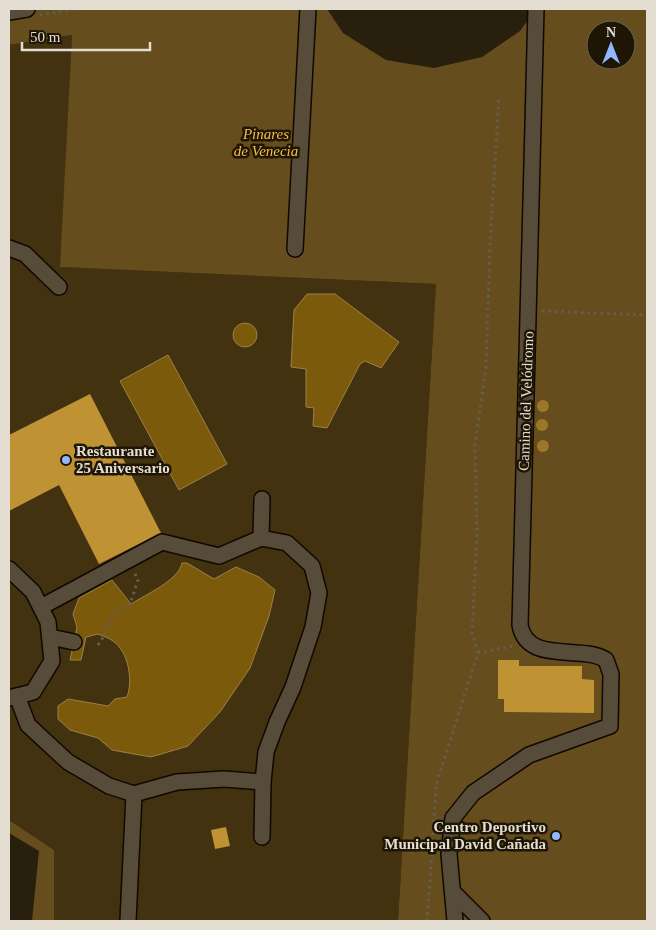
<svg xmlns="http://www.w3.org/2000/svg" width="656" height="930" font-family="'Times New Roman',serif">
	<style>
		.green { fill: #423210 }
		.forest { fill: #654d1d; fill-rule: evenodd }
		.water { fill: #7c5a0c; stroke: #9b8147 }
		.building { fill: #bf9234 }
		.lines { fill: none; stroke-linecap: round; stroke-linejoin: round }
		.minor-casing { stroke: #110800; stroke-width: 18 }
		.path { stroke: #665e4e; stroke-width: 3; stroke-dasharray: 2.5 4; stroke-linecap: butt }
		.minor { stroke: #574c39; stroke-width: 15 }
		.tree { fill: #9c772a }
		.poi-dot { fill: #92b7fd; stroke: #1e1505; stroke-width: 2 }
		.labels { text-anchor: middle; dominant-baseline: central; stroke-width: 5; stroke-linejoin: round; paint-order: stroke }
		.park-label { font-size: 15px; font-style: italic; fill: #fabf42; stroke: #1e1505 }
		.street-label { font-size: 15px; fill: #e3ddd2; stroke: #1e1505 }
		.poi-label { font-size: 15px; font-weight: bold; fill: #e3ddd2; stroke: #1e1505; text-anchor: start }
	</style>
	<rect width="100%" height="100%" fill="#281f0d"/>
	<polygon class="green" points="72,35 61,267 436,284 398,921 54,921 54,850 9,820 9,45"/>
	<g class="forest">
		<path d="M 9,9 L 327,9 L 343,33 L 386,60 L 434,68 L 482,57 L 520,31 L 536,9 L 647,9 L 647,921 L 398,921 L 436,284 L 60,267 L 72,35 L 9,45 ZM 596,30 L 626,30 L 626,60 L 596,60 Z"/>
		<polygon points="9,820 54,850 54,921 32,921 39,851 9,833"/>
	</g>
	<g class="water">
		<polygon points="307,294 335,294 399,342 381,368 365,361 360,364 327,428 313,426 314,408 306,407 306,369 291,367 294,310"/>
		<circle cx="245" cy="335" r="12"/>
		<polygon points="168,355 227,464 179,490 120,381"/>
		<path d="M 182,563 L 187,563 L 214,579 L 236,567 L 259,577 L 275,590 L 269,616 L 250,668 L 220,712 L 188,746 L 151,757 L 112,750 L 98,738 L 70,730 L 58,719 L 58,706 L 68,699 L 108,706 L 115,699 L 127,697 C 133,681 129,652 113,641 C 109,638 103,636 98,634 L 86,637 L 81,660 L 70,660 L 77,627 L 73,614 L 79,598 L 112,580 L 131,604 C 145,595 179,580 182,563 Z"/>
	</g>
	<g class="building">
		<polygon points="90,394 161,533 99,564 59,485 9,511 9,435"/>
		<polygon points="498,660 519,660 519,666 582,666 582,679 594,680 594,713 504,712 504,699 498,699"/>
		<polygon points="226,827 230,846 215,849 211,830"/>
	</g>
	<g class="lines">
		<g class="minor-casing">
			<g id="minor">
				<polyline points="9,12 27,9"/>
				<polyline points="9,248 25,254 59,287"/>
				<polyline points="295,249 308,9"/>
				<polyline points="261,538 262,499"/>
				<polyline points="9,569 33,592 48,622 52,661 33,692 9,698"/>
				<polyline points="41,607 162,542 219,556 261,538 287,543 312,566 319,593 313,627 293,687 277,722 266,752 263,782 262,837"/>
				<polyline points="50,637 74,642"/>
				<polyline points="17,696 28,725 68,762 109,786 134,794 177,782 224,779 263,782"/>
				<polyline points="453,892 482,921"/>
				<polyline points="128,921 134,794"/>
				<path d="M 455,921 L 449,854 L 453,818 L 473,793 L 529,755 L 610,726 L 611,674 L 606,660 C 582,644 527,665 520,625 L 536,9"/>
			</g>
		</g>
		<g class="path">
			<polyline points="40,15 74,9"/>
			<polyline points="542,311 647,315"/>
			<polyline points="98,645 104,636 114,612 130,604 138,580 134,572"/>
			<polyline points="478,653 472,633 477,534 475,446 486,366 490,244 499,96"/>
			<polyline points="432,848 436,785 478,653 512,646"/>
			<polyline points="427,921 432,855"/>
		</g>
		<use href="#minor" class="minor"/>
	</g>
	<g class="tree">
		<circle cx="543" cy="406" r="6"/>
		<circle cx="542" cy="425" r="6"/>
		<circle cx="543" cy="446" r="6"/>
	</g>
	<g class="poi-dot">
		<circle cx="66" cy="460" r="5"/>
		<circle cx="556" cy="836" r="5"/>
	</g>
	<g class="labels">
		<g class="park-label">
			<text x="266" y="134">Pinares<tspan x="266" dy="17">de Venecia</tspan></text>
		</g>
		<g class="street-label">
			<text transform="translate(526 401) rotate(-88)">Camino del Velódromo</text>
		</g>
		<g class="poi-label">
			<text x="76" y="451">Restaurante<tspan x="76" dy="17">25 Aniversario</tspan></text>
			<text x="546" y="827" text-anchor="end">Centro Deportivo<tspan x="546" dy="17">Municipal David Cañada</tspan></text>
		</g>
	</g>
	<rect width="656" height="930" fill="none" stroke="#e3ddd2" stroke-width="20"/>
	<g transform="translate(611 45)"><circle r="24" fill="#1e1505" stroke="#6d6557"/>
	<path d="M0-4L9 19L0 12L-9 19Z" fill="#92b7fd"/>
	<text y="-8" font-size="14" font-weight="bold" text-anchor="middle" fill="#e3ddd2">N</text>
	</g>
	<path d="M22 42v8h128v-8" fill="none" stroke="#e3ddd2" stroke-width="2.5"/>
	<text x="30" y="42" font-size="15" fill="#e3ddd2" stroke="#1e1505" stroke-width="4" paint-order="stroke">50 m</text>
</svg>
